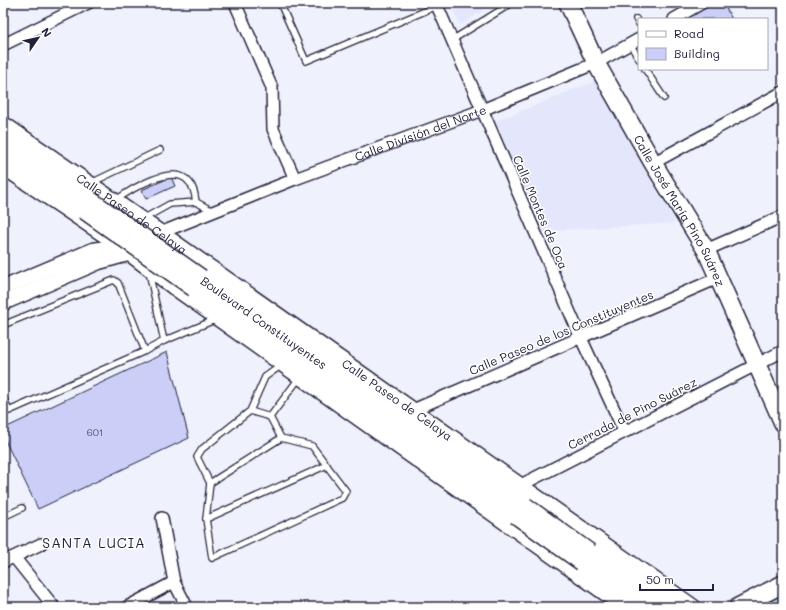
<svg xmlns="http://www.w3.org/2000/svg" width="786" height="610" font-family="Mali,sans-serif">
	<style>
		.built { fill: #e4e7fb }
		.green { fill: #a9f1be; stroke: #668a7c }
		.building { fill: #cbcff7; stroke: #22223b }
		.lines { fill: none; stroke-linecap: round; stroke-linejoin: round }
		.service-casing { stroke: #22223b; stroke-width: 8 }
		.minor-casing { stroke: #22223b; stroke-width: 14 }
		.tertiary-casing { stroke: #22223b; stroke-width: 17 }
		.secondary-casing { stroke: #22223b; stroke-width: 18 }
		.primary-casing { stroke: #22223b; stroke-width: 20 }
		.service { stroke: #fff; stroke-width: 5.5 }
		.minor { stroke: #fff; stroke-width: 11 }
		.tertiary { stroke: #fff; stroke-width: 14 }
		.secondary { stroke: #fff; stroke-width: 15 }
		.primary { stroke: #fff; stroke-width: 17 }
		.primary-bridge-casing { stroke: #22223b; stroke-width: 20; stroke-linecap: butt }
		.primary-bridge { stroke: #fff; stroke-width: 17 }
		.labels { text-anchor: middle; dominant-baseline: central; stroke-width: 3; stroke-linejoin: round; paint-order: stroke }
		.number-label { font-size: 10px; fill: #4c4d6a }
		.street-label { font-size: 12px; fill: #22223b; stroke: #fff }
		.quarter-label { font-size: 14px; letter-spacing: 1px; fill: #22223b; stroke: #fff }
	</style>
	<rect width="100%" height="100%" fill="#eff1fd"/>
	<filter id="ink" filterUnits="userSpaceOnUse"><feTurbulence type="fractalNoise" baseFrequency=".025" numOctaves="2"/><feDisplacementMap in="SourceGraphic" scale="8" xChannelSelector="R" yChannelSelector="G"/><feConvolveMatrix kernelMatrix="1 2 1 2 8 2 1 2 1" color-interpolation-filters="sRGB"/></filter>
	<g filter="url(#ink)">
		<g class="built">
			<polygon points="450,3 479,3 483,11 460,25"/>
			<polygon points="595,81 676,223 541,231 496,121"/>
		</g>
		<polygon class="green" points="783,594 783,607 760,607"/>
		<g class="building">
			<polygon points="714,3 723,3 732,19 686,19"/>
			<polygon points="171,177 175,186 146,199 142,190"/>
			<polygon points="167,352 189,438 38,509 3,436 3,429"/>
		</g>
		<g class="lines">
			<g class="service-casing">
				<g id="service">
					<polyline points="280,3 306,61 437,6"/>
					<polyline points="636,19 639,24"/>
					<polyline points="452,40 512,3"/>
					<polyline points="630,44 639,59"/>
					<polyline points="645,69 664,98"/>
					<polyline points="91,183 160,150"/>
					<path d="M 116,200 C 130,190 174,162 189,182 C 194,187 195,195 196,202"/>
					<polyline points="143,219 170,204 196,202 213,211"/>
					<polyline points="3,325 114,280 118,283 145,351 9,411 3,397"/>
					<polyline points="164,341 217,319"/>
					<polyline points="145,351 164,341 149,272"/>
					<polyline points="250,411 270,417 281,438 312,446 346,491 342,498 212,558 206,519 210,483 197,457 202,449 250,411 265,377 283,364"/>
					<polyline points="270,417 300,377"/>
					<polyline points="210,483 281,438"/>
					<polyline points="3,517 22,508"/>
					<polyline points="206,519 327,465"/>
				</g>
			</g>
			<g class="minor-casing">
				<g id="minor">
					<polyline points="235,3 272,88 273,129 295,179"/>
					<polyline points="436,3 581,338 624,431"/>
					<polyline points="674,19 702,3"/>
					<polyline points="3,45 88,3"/>
					<polyline points="653,163 783,92"/>
					<path id="s1" d="M 160,233 L 295,179 L 482,110 L 596,63 L 639,39"/>
					<polyline points="706,250 783,216"/>
					<polyline points="413,410 718,278"/>
					<polyline points="519,486 783,351"/>
					<polyline points="162,518 174,582 187,607"/>
					<polyline points="14,557 54,607"/>
					<polyline points="3,562 41,544"/>
					<polyline points="127,607 174,582"/>
				</g>
			</g>
			<g class="tertiary-casing">
				<g id="tertiary">
					<polyline points="3,167 120,246"/>
					<polyline points="3,288 93,250 120,246 130,243"/>
					<polyline points="3,303 99,262 139,251"/>
				</g>
			</g>
			<g class="secondary-casing">
				<g id="secondary">
					<path id="s2" d="M 3,124 L 172,241 L 693,607"/>
					<polyline points="120,246 174,287 625,607"/>
				</g>
			</g>
			<g class="primary-casing">
				<g id="primary">
					<path id="s3" d="M 568,3 L 596,63 L 653,163 L 706,250 L 783,423"/>
					<polyline points="3,138 90,200"/>
					<polyline points="3,153 84,210"/>
					<path id="s4" d="M 201,278 L 525,506"/>
					<polyline points="194,288 516,515"/>
					<polyline points="590,553 667,607"/>
					<polyline points="582,562 646,607"/>
					<polyline points="738,607 783,584"/>
				</g>
			</g>
			<use href="#service" class="service"/>
			<use href="#minor" class="minor"/>
			<use href="#tertiary" class="tertiary"/>
			<use href="#secondary" class="secondary"/>
			<use href="#primary" class="primary"/>
			<g class="primary-bridge-casing">
				<g id="primary-bridge">
					<polyline points="90,200 201,278"/>
					<polyline points="84,210 194,288"/>
					<polyline points="525,506 590,553"/>
					<polyline points="516,515 582,562"/>
				</g>
			</g>
			<use href="#primary-bridge" class="primary-bridge"/>
		</g>
	</g>
	<g class="labels">
		<g class="number-label">
			<text x="95" y="432">601</text>
		</g>
		<g class="street-label">
			<text stroke="none"><textPath href="#s1" startOffset="279">Calle División del Norte</textPath></text>
			<text stroke="none"><textPath href="#s3" startOffset="236">Calle José María Pino Suárez</textPath></text>
			<text transform="translate(541 212) rotate(67)">Calle Montes de Oca</text>
			<text stroke="none"><textPath href="#s2" startOffset="157">Calle Paseo de Celaya</textPath></text>
			<text stroke="none"><textPath href="#s4" startOffset="77">Boulevard Constituyentes</textPath></text>
			<text transform="translate(561 332) rotate(-23)">Calle Paseo de los Constituyentes</text>
			<text stroke="none"><textPath href="#s2" startOffset="481">Calle Paseo de Celaya</textPath></text>
			<text transform="translate(632 413) rotate(-27)">Cerrada de Pino Suárez</text>
		</g>
		<g class="quarter-label">
			<text x="94" y="542">SANTA LUCIA</text>
		</g>
	</g>
	<rect width="786" height="610" fill="none" stroke="#fff" stroke-width="16"/>
	<rect x="8" y="8" width="770" height="594" fill="none" stroke="#22223b" stroke-width="1.5" filter="url(#ink)"/>
	<rect x="638" y="18" width="130" height="52" fill="#ffffff" stroke="#a7a7b1"/>
	<rect x="646" y="31" width="20" height="6" fill="#ffffff" stroke="#a7a7b1"/>
	<text x="674" y="38" font-size="12" fill="#22223b">Road</text>
	<rect x="646" y="48" width="20" height="12" fill="#cbcff7" stroke="#a7a7b1"/>
	<text x="674" y="58" font-size="12" fill="#22223b">Building</text>
	<g transform="translate(38 38) rotate(56)" stroke="#ffffff" stroke-width="3" paint-order="stroke">
	<path d="M0-3L7 15L0 10L-7 15Z" fill="#22223b"/>
	<text y="-6" font-size="11" font-weight="bold" text-anchor="middle" fill="#22223b">N</text>
	</g>
	<path d="M640 584v6h73v-6" fill="none" stroke="#22223b" stroke-width="2"/>
	<text x="646" y="584" font-size="12" fill="#22223b" stroke="#ffffff" stroke-width="3" paint-order="stroke">50 m</text>
</svg>
